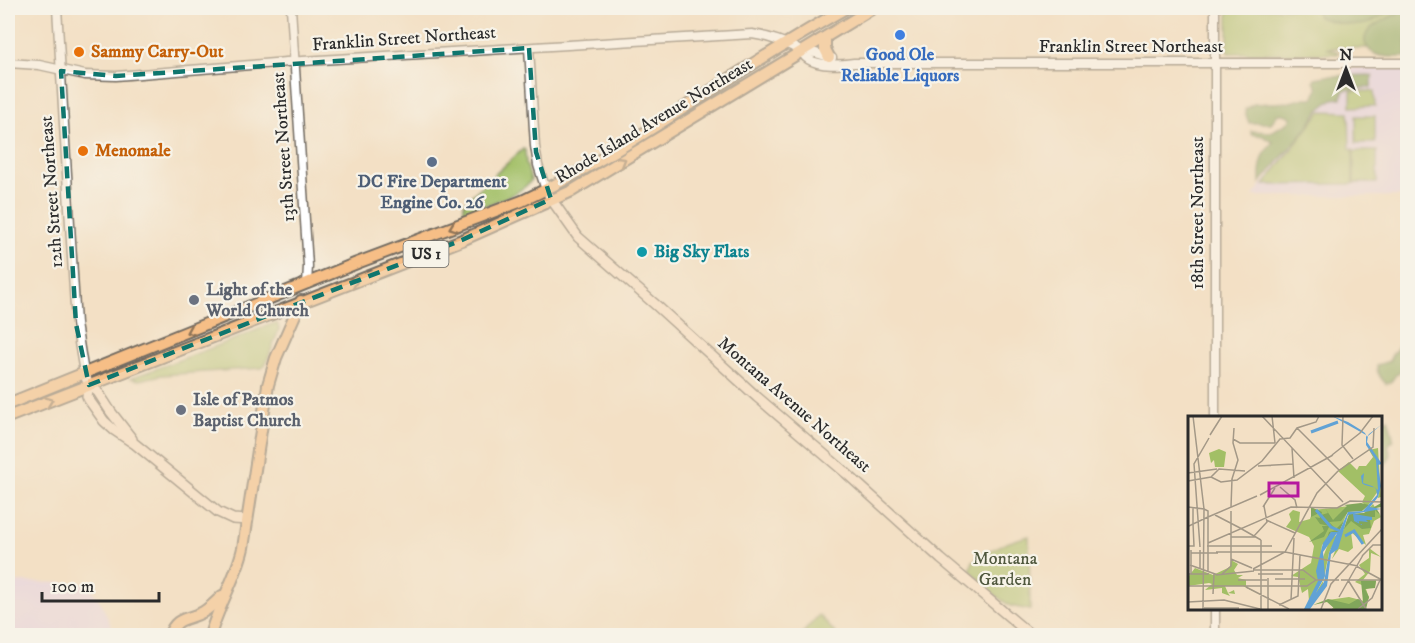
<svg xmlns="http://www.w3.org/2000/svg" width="1415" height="643" font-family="'IM FELL DW Pica',serif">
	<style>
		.built { fill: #e3d3f3 }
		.green { fill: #a2bf66; stroke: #667548; stroke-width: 1.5 }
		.forest { fill: #81a65b; stroke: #566843; stroke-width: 1.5 }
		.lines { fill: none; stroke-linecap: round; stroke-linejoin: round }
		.tertiary-casing { stroke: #716a61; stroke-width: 11 }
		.secondary-casing { stroke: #716a61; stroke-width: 12 }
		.primary-casing { stroke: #716a61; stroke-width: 14 }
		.tertiary { stroke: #fff; stroke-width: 8 }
		.secondary { stroke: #fbe5cf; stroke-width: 9 }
		.primary { stroke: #f6be86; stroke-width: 10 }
		.oneway { stroke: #907458 }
		.marked { fill: none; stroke: #0f766e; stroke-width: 4.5; stroke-dasharray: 12 8; stroke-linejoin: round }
		.shop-dot { fill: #3f7fe0; stroke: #f7f3e8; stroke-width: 2 }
		.food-dot { fill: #e8710a; stroke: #f7f3e8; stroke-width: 2 }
		.service-dot { fill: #5c6f8a; stroke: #f7f3e8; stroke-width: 2 }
		.culture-dot { fill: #0f9aa8; stroke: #f7f3e8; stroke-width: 2 }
		.worship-dot { fill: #6b7280; stroke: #f7f3e8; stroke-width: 2 }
		.labels { text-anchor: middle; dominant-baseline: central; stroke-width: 4.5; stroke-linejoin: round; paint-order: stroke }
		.shield { fill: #f7f3e8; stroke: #686764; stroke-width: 1.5 }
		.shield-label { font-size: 16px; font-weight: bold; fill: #2b2b2b }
		.street-label { font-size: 18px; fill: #2b2b2b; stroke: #f7f3e8 }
		.food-label { font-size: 18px; font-weight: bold; fill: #c56008; stroke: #f7f3e8; text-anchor: start }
		.shop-label { font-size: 18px; font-weight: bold; fill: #366cbe; stroke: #f7f3e8 }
		.service-label { font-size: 18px; font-weight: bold; fill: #4e5e75; stroke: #f7f3e8 }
		.culture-label { font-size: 18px; font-weight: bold; fill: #0d838f; stroke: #f7f3e8; text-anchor: start }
		.worship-label { font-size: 18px; font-weight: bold; fill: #5b616d; stroke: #f7f3e8; text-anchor: start }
		.park-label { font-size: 18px; fill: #4f573d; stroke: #f7f3e8 }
		.inset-river { fill: none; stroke: #61a2d5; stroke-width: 3 }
		.inset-road { fill: none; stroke: #a39887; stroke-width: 1.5 }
		.view { fill: #b5179e; fill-opacity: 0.15; stroke: #b5179e; stroke-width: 3 }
		.inset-edge { fill: none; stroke: #2b2b2b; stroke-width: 3 }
	</style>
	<rect width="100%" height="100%" fill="#f7f3e8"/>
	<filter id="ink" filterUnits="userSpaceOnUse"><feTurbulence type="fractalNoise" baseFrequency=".0167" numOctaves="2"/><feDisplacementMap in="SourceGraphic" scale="12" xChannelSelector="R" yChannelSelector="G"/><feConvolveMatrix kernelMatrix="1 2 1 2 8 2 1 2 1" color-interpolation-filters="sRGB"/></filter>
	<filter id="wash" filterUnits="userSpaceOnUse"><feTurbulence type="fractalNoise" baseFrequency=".008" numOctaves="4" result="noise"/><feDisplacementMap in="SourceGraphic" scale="24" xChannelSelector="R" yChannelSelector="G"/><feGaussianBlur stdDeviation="1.35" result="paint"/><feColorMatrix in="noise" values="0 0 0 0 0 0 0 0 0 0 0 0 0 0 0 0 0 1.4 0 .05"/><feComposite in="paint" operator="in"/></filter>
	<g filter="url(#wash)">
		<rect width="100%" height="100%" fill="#f3e0c5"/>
		<g class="built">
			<polygon points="1352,68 1407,68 1407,196 1253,196"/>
			<polygon points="8,74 13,74 15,146 8,150"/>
			<polygon points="8,582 68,583 88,584 101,603 115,635 8,635"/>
		</g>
		<g class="green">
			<polygon points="1228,8 1407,8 1407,48 1325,48 1339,52 1338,54 1228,53"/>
			<polygon points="1374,91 1375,106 1351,107 1351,91"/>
			<polygon points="1321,111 1349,112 1350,149 1353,149 1353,184 1264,185"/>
			<rect x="1356" y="116" width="19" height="27"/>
			<path d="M 523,149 L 525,150 L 526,163 L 531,180 C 524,194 480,207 464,213 L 464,204 L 467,200 Z"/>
			<rect x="1354" y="151" width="23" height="32"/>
			<polygon points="277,323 279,329 266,364 262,368 162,375 139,380 131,378 238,338 269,325"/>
			<path d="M 1029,536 L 1030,610 L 1010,606 L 995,595 L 970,570 L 973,561 C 993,548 1006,542 1029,536 Z"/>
			<polygon points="819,615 837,635 801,635"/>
		</g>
		<g class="forest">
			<path d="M 1315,8 L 1396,8 C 1386,12 1376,21 1366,24 C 1350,27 1333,22 1318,17 Z"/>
			<path d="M 1402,8 L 1407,8 L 1407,57 C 1393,57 1371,60 1365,43 C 1364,38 1366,34 1369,30 C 1378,21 1391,17 1402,11 Z"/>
			<path d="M 1369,75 L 1373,76 L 1371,87 L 1344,90 L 1342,98 L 1333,99 L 1319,110 L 1307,128 L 1260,183 C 1259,168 1262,153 1273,142 L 1263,136 L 1251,134 L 1251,131 L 1271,132 L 1289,122 L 1291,117 L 1284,114 L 1278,114 L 1271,123 L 1249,123 L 1246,115 L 1245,109 L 1254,104 L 1290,102 L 1305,98 L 1313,98 L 1318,89 L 1314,82 L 1315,78 L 1327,76 Z"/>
			<path d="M 1406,336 L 1408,336 L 1407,365 L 1395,376 L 1390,383 L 1386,384 C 1381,379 1376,372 1377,365 L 1389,361 L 1392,355 Z"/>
			<path d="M 1388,418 C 1389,422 1394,436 1393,439 C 1392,442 1389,444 1388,446 L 1391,455 L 1383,468 L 1381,469 L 1381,422 Z"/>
		</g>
	</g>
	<g filter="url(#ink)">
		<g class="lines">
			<g class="tertiary-casing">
				<g id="tertiary">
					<polyline points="57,8 76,324 84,373"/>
					<polyline points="291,8 308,266 307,284"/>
					<polyline points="529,48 535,146 538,165 546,190"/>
					<polyline points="801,52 816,53 832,58"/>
					<path d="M 8,63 L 39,65 L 85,75 L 116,76 L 286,62 L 752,34 C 766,36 790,43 801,52 C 806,56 802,55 808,59 C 821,67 840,65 854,63 L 1408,63"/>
					<polyline points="1215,418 1215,8"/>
					<polyline points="1215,608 1215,636"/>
				</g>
			</g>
			<g class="secondary-casing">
				<g id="secondary">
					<polyline points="549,196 578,237 657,306 757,397 846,473 941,559 1032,636"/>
					<polyline points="84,373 89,385 98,392 111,412 132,439"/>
					<polyline points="89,385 87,396 89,400 104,421 114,430 135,444 218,512 233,519 248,520"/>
				</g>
			</g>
			<g class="primary-casing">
				<g id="primary">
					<polyline points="825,38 825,49 829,57"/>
					<path d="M 8,404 L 357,263 L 522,201 C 585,172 643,134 701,97 C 749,66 797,36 846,8"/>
					<polyline points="8,417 462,240 572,191 873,8"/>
					<path d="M 169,636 C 177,615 187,621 203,612 C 210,608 216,602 222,596"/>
					<path d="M 210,636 C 218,605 236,579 243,548 L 268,385 L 276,358 L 301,301"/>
				</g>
			</g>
			<use href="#tertiary" class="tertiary"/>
			<use href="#secondary" class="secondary"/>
			<use href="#primary" class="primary"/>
		</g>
		<defs><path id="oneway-chevron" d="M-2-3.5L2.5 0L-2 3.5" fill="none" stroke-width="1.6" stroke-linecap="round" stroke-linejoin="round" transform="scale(1.5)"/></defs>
		<g class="oneway">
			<use href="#oneway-chevron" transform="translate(622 161) rotate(-31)"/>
			<use href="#oneway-chevron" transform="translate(453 227) rotate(159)"/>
			<use href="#oneway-chevron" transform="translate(354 282) rotate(-22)"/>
			<use href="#oneway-chevron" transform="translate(190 331) rotate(157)"/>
			<use href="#oneway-chevron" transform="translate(49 401) rotate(-21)"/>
		</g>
	</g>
	<path d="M0 0H1415V643H0ZM 529,48 L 536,152 L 551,199 L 462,240 L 89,385 L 76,324 L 61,71 L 116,76 Z" fill="#f3e0c5" fill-opacity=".55" fill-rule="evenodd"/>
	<path class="marked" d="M 529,48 L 536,152 L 551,199 L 462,240 L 89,385 L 76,324 L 61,71 L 116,76 Z"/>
	<circle class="shop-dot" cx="900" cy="35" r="6"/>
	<g class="food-dot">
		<circle cx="79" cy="52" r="6"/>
		<circle cx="83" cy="151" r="6"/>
	</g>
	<circle class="service-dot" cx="432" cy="162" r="6"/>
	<circle class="culture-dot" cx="642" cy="252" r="6"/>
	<g class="worship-dot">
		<circle cx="194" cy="300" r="6"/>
		<circle cx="181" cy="410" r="6"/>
	</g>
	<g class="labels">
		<rect class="shield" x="403.5" y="241" width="45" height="26" rx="4.5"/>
		<g class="shield-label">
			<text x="426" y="254">US 1</text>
		</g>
		<g class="street-label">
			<text transform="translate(404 39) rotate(-4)">Franklin Street Northeast</text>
			<text x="1131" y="47">Franklin Street Northeast</text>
			<text transform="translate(654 121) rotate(-31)">Rhode Island Avenue Northeast</text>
			<text transform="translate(284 147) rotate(-94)">13th Street Northeast</text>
			<text transform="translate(52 192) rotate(-94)">12th Street Northeast</text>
			<text transform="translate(1198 213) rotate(-90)">18th Street Northeast</text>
			<text transform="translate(794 405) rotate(41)">Montana Avenue Northeast</text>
		</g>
		<g class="food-label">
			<text x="91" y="52">Sammy Carry-Out</text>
			<text x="95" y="151">Menomale</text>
		</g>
		<g class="shop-label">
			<text x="900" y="55">Good Ole<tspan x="900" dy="21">Reliable Liquors</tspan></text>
		</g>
		<g class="service-label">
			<text x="432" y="182">DC Fire Department<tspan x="432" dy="21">Engine Co. 26</tspan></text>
		</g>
		<g class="culture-label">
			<text x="654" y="252">Big Sky Flats</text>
		</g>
		<g class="worship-label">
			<text x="206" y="290">Light of the<tspan x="206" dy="21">World Church</tspan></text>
			<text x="193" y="400">Isle of Patmos<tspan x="193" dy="21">Baptist Church</tspan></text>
		</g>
		<g class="park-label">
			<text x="1005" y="559">Montana<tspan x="1005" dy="21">Garden</tspan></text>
		</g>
	</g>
	<g transform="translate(1188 416)">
		<rect width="194" height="194" fill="#f3e0c5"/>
		<path d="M 190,32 L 193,81 L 190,82 L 191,75 L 190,56 L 190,75 L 179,91 L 174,86 L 177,80 L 150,55 L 161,46 L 169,54 L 171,50 L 178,50 L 185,41 L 181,34 ZM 31,33 L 38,36 L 36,51 L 27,51 L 26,44 L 23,47 L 21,37 ZM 185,88 L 193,101 L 186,105 L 181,118 L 175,119 L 178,129 L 163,116 L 165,132 L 160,136 L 151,133 L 144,143 L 161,99 L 176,97 ZM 162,90 L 151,116 L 149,115 L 134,129 L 133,137 L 135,141 L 142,123 L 150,118 L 141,137 L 134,172 L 127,178 L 135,165 L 133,144 L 134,161 L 121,185 L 120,173 L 114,177 L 110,161 L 103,160 L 123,147 L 126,130 L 121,121 L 98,111 L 103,104 L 101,98 L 105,94 L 112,96 L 111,106 L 122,103 L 125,94 ZM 181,132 L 193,141 L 183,137 L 182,155 L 175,164 L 188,164 L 187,170 L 178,173 L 181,182 L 176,188 L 178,193 L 144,193 L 147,189 L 140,184 L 161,181 L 176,185 L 176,170 L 167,166 L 177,158 L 171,149 L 181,142 ZM 43,144 L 50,148 L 46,154 L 49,159 L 55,159 L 50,162 L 58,164 L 58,171 L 74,180 L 55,170 L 37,170 L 40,177 L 46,174 L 47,178 L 40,177 L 42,180 L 34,177 L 34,172 L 17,174 L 24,168 L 21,167 L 0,170 L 0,161 L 7,152 L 25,159 L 42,151 Z" fill="#a2bf66"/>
		<path d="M 173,87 L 181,89 L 174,95 L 160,96 L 153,105 L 141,106 L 148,113 L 156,105 L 151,116 L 143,116 L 139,123 L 141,116 L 149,114 L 141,111 L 136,121 L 121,126 L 136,115 L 134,110 L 141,110 L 132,108 L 127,101 L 132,102 L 131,97 L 123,101 L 123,91 L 134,96 L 133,99 L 140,97 L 137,92 L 145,104 L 159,90 L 156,89 ZM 193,87 L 193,91 L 188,92 L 193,100 L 187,94 L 187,101 L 176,101 L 182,104 L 183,112 L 174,113 L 163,105 L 156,113 L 161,98 L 176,97 ZM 173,165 L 188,165 L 187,172 L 177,173 L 181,181 L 178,193 L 147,193 L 139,186 L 125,189 L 140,183 L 161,188 L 170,183 L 175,186 Z" fill="#81a65b"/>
		<path d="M 144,0 L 160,6 L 173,14 L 177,17 L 179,21 L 181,18 L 193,9 L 180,20 L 179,26 L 194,48 L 190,49 L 193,70 L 190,81 L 182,91 L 193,93 L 166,98 L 184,101 L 184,104 L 178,104 L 180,106 L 170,105 L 169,106 L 171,105 L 171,108 L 174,108 L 174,109 L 166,105 L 165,98 L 160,99 L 150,133 L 143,138 L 139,170 L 122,193 L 116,193 L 130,165 L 128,155 L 135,127 L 143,116 L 151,116 L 160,96 L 175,95 L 189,79 L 188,72 L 177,69 L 175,68 L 174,67 L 173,60 L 176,57 L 175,67 L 184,70 L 190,74 L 188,44 L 178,29 L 178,19 ZM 149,117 L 141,137 L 136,166 L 128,177 L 137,160 L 135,136 Z" fill="#61a2d5" fill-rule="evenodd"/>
		<path class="inset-river" d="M 123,16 L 150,6M 128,94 L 143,111 L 152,115M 157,120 L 166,115 L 175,128"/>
		<path class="inset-road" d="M 74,0 L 155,86M 84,0 L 87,27M 155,0 L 154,29 L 165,43M 109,12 L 151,54M 22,19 L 34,0M 45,23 L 52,27 L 87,27M 104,32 L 106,62M 144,39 L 172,17 L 185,0M 70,50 L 105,48M 150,55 L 185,31 L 186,12M 0,57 L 29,53M 23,61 L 33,66 L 49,64 L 74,45 L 92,23 L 102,22 L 109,12 L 128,6 L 131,0M 0,65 L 23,61 L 31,53 L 57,55M 92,71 L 107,84 L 109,92M 72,79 L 145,39M 0,91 L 16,93 L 15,193M 43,91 L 44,63 L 50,44 L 45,27 L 46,12M 75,91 L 87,72M 27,99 L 54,113M 20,101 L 69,80M 78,104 L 107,117M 1,110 L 5,108 L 5,91M 52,112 L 73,124M 0,113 L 0,149M 43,117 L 43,95M 66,120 L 79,106 L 76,90M 43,121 L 67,121M 20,127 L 103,91 L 149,92 L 162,85 L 194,86M 0,130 L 6,130 L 5,108 L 20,101M 19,130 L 84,130M 12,131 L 6,48 L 21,22M 28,136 L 97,136 L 170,150M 3,137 L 30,137M 174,140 L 185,129 L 194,129M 43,143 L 64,152M 2,149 L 30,159M 168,150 L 194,164M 12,153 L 12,134M 65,153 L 97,136 L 129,77 L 151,54M 65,154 L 115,154 L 128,164M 0,158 L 20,158 L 20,95 L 16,93 L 5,0M 3,158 L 3,134M 34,158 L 43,150 L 43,117M 70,158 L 95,158M 28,159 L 66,155M 87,163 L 117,163M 50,164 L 79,164M 153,164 L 194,164M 160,164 L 178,193M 0,170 L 56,170M 56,170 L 119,170 L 128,164 L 151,164M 58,171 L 101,193M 25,178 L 26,158M 151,181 L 175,139M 103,184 L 106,122M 0,186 L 36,184 L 72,193M 91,189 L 110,180 L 112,139M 16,192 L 51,192M 73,193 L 73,124M 80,193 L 80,162M 133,193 L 143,168 L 194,113M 170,193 L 184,182 L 192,164"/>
		<path class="view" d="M 81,67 L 110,67 L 110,80 L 81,80 Z"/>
		<rect width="194" height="194" class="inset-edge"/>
	</g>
	<rect width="1415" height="643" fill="none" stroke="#f7f3e8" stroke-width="30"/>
	<g transform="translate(1346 69)" stroke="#f7f3e8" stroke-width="4.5" paint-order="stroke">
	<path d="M0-4.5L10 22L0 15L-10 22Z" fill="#2b2b2b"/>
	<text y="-9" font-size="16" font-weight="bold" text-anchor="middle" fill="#2b2b2b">N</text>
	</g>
	<path d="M42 592v9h117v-9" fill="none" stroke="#2b2b2b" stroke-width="3"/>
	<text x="51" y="592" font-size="18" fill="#2b2b2b" stroke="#f7f3e8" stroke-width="4.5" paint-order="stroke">100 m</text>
</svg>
